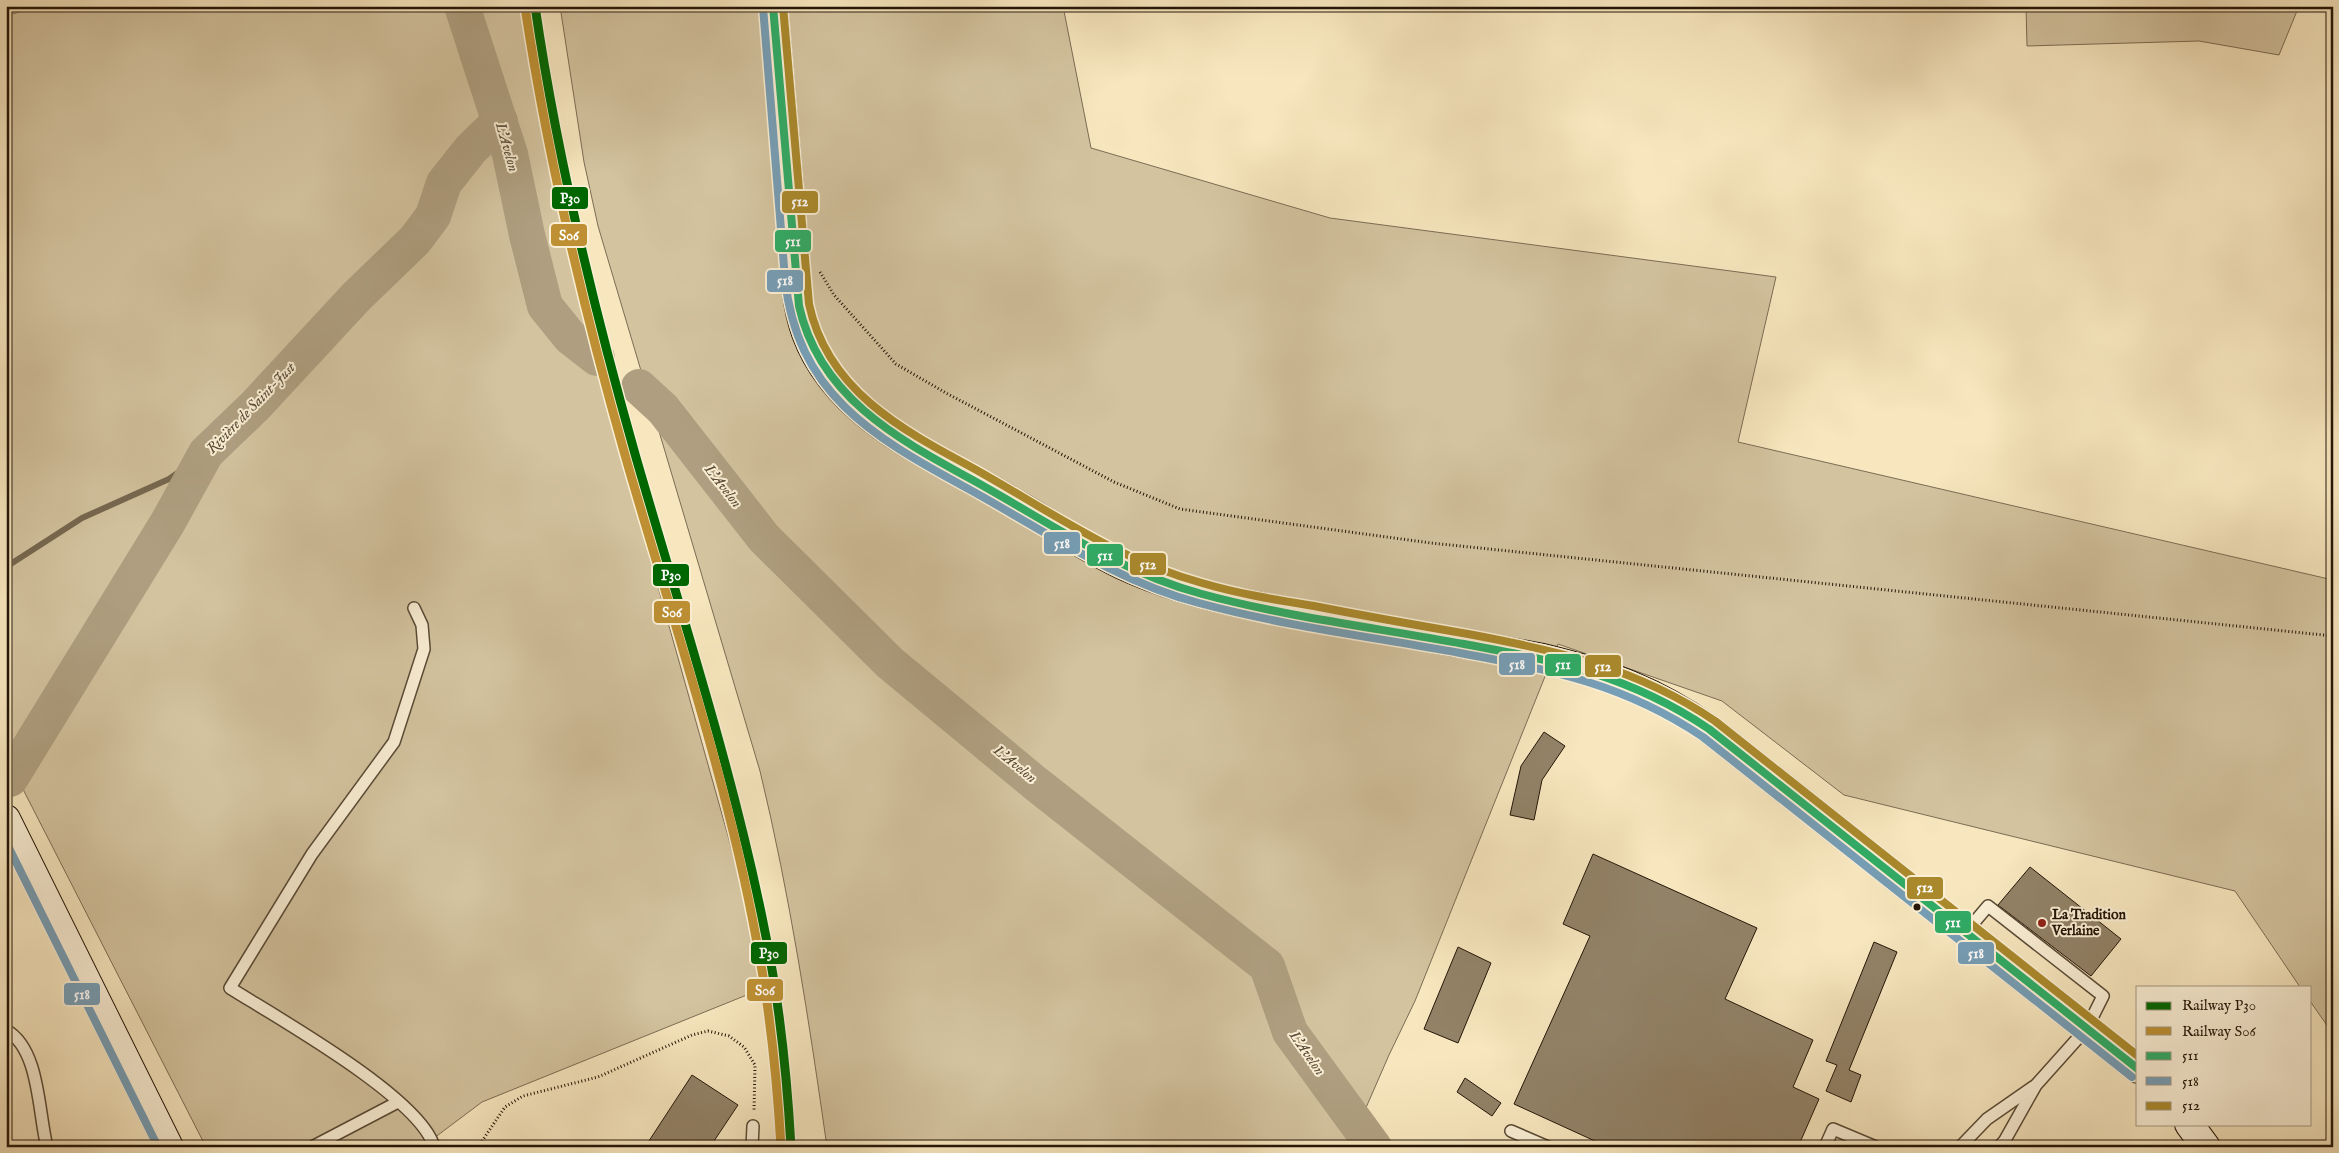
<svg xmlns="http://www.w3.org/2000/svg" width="2339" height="1153" font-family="'IM FELL English',serif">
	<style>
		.green { fill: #d3c39f; stroke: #7c6c54 }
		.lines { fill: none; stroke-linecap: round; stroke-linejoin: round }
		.stream { stroke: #776850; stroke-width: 6 }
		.river { stroke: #af9f80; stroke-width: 36 }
		.building { fill: #928267; stroke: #241608 }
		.lane-casing { stroke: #594a36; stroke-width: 14 }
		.secondary-casing { stroke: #241608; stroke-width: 30 }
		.path { stroke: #241608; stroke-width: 3; stroke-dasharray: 1 2.5; stroke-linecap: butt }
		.lane { stroke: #faefd5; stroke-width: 11 }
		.secondary { stroke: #faefd5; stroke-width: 28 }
		.bus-1-casing { stroke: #faefd5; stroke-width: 11 }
		.bus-2-casing { stroke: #faefd5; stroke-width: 11 }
		.bus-3-casing { stroke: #faefd5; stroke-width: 11 }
		.bus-1 { stroke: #2fac66; stroke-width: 8 }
		.bus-2 { stroke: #769eb6; stroke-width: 8 }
		.bus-3 { stroke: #aa892c; stroke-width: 8 }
		.rail-1-casing { stroke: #faefd5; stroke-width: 12 }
		.rail-2-casing { stroke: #faefd5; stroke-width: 12 }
		.rail-1 { stroke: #060; stroke-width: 9 }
		.rail-2 { stroke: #be9033; stroke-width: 9 }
		.bus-dot { fill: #241608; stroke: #faefd5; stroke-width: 2 }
		.poi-dot { fill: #8f2418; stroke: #faefd5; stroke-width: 2 }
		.labels { text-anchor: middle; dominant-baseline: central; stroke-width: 4; stroke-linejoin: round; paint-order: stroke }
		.poi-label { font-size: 14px; font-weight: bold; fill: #241608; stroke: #faefd5; text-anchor: start }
		.water-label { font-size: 15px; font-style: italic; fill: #5c4d38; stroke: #faefd5 }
		.line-badge { stroke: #faefd5; stroke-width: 2 }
		.badge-label { font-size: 14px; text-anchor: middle; font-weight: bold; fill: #fff }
	</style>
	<rect width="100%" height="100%" fill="#f7e6be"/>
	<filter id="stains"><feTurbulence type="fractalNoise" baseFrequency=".004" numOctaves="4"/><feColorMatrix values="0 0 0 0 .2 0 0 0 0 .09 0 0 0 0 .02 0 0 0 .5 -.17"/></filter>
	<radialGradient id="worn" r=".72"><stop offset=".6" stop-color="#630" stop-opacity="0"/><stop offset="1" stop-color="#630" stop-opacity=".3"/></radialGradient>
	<g class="green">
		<polygon points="39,6 526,6 547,161 648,551 748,907 764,988 482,1102 422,1147 206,1147 6,756 6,16"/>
		<path d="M 560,6 L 1063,6 L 1091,148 L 1330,218 L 1776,277 L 1738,442 L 2333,580 L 2333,1034 L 2310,1001 L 2310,987 L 2300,987 L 2235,891 L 1844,795 L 1722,701 L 1558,644 L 1415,1001 L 1389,1055 L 1358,1126 L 1372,1147 L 827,1147 C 809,1021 790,895 760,771 L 598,226 L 584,162 Z"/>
		<polygon points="2026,6 2299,6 2279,55 2199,41 2027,46"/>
	</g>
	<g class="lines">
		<polyline class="stream" points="6,567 82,518 169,479 206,453"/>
		<g class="river">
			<polyline points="462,6 510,154 527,235 545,306 570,337 597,358"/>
			<polyline points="639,387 663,409 764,538 890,663 1035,783 1267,966 1290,1032 1374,1147"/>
			<polyline points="10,779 168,522 206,453 255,406 356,297 415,240 433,216 444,183 471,149 500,121"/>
		</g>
	</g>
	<g class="building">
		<polygon points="1544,732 1565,746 1542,780 1534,820 1510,815 1521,766"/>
		<polygon points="1593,854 1757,928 1725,999 1813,1040 1793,1087 1819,1099 1798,1147 1608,1147 1514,1104 1590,936 1563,924"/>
		<polygon points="2030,867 2121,939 2091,976 1998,905"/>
		<polygon points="1874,942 1897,952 1849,1070 1861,1075 1851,1102 1826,1091 1837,1065 1826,1061"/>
		<polygon points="1458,947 1491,963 1458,1043 1424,1029"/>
		<polygon points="692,1075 738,1105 710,1147 645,1147"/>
		<polygon points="1465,1078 1501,1103 1492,1116 1457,1092"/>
	</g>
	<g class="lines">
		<g class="lane-casing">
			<g id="lane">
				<path d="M 414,608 L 422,625 L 424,649 L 394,742 L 312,854 L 230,988 C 276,1017 421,1098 434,1147"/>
				<polyline points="1966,932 1988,906 2103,996 2087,1028 2036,1085 2005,1140 1999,1147"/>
				<path d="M 6,1030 C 40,1049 38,1112 47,1147"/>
				<polyline points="1511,1131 1548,1147"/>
				<polyline points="312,1147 398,1102"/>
				<polyline points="752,1147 753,1126"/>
				<polyline points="1825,1147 1833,1129 1876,1147"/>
				<polyline points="1960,1147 1987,1119 2033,1087"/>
			</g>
		</g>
		<g class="secondary-casing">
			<g id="secondary">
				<path d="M 773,6 C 779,78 786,150 792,222 C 795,261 793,296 806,333 C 837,417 930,455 1002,496 C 1042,518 1080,545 1122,565 C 1163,584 1205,596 1250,605 L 1543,658 C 1606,673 1656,691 1709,729 L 2138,1069"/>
				<polyline points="6,819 169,1147"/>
				<polyline points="2189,1124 2206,1147"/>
			</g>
		</g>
		<g class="path">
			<polyline points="820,272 834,295 896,364 946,393 1114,482 1180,509 1431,543 2333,636"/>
			<polyline points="478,1147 505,1107 523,1096 598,1077 692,1035 708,1031 729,1036 744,1047 755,1065 754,1111"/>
		</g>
		<use href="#lane" class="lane"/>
		<use href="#secondary" class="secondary"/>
		<g class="bus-1-casing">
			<path id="bus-1" d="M 773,6 L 799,306 C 819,395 894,437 969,478 C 1046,520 1116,571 1202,594 C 1287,617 1378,628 1464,644 C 1557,661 1629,675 1709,729 L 2138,1069"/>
		</g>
		<g class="bus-2-casing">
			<g id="bus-2">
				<path d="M 763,7 L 785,279 C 797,392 871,436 963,486 C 1041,528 1112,580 1199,603 C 1284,626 1373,637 1460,653 C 1552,670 1624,684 1703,737 L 2132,1077"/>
				<polyline points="6,842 158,1147"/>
			</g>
		</g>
		<g class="bus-3-casing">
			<path id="bus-3" d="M 783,6 L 809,304 C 827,389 900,429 971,467 C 1047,509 1117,560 1202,583 C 1239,594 1277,600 1314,606 C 1365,616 1416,625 1468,634 C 1559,651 1637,668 1715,721 L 2138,1056"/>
		</g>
		<use href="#bus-1" class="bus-1"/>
		<use href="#bus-2" class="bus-2"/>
		<use href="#bus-3" class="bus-3"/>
		<g class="rail-1-casing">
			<path id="rail-1" d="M 535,6 C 557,158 593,306 635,454 C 681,614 734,773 766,937 C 780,1006 787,1076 791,1147"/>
		</g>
		<g class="rail-2-casing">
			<path id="rail-2" d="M 525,7 C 548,159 583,307 625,455 C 671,616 727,777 757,943 C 770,1010 777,1078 781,1147"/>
		</g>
		<use href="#rail-1" class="rail-1"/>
		<use href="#rail-2" class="rail-2"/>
	</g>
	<circle class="bus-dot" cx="1917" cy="907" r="4.5"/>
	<circle class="poi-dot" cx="2042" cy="923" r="5"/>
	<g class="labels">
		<g class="poi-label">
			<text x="2052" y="915">La Tradition<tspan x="2052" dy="16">Verlaine</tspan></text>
		</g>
		<g class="water-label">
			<text transform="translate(507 147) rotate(74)">L'Avelon</text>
			<text transform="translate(251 408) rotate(-46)">Rivière de Saint-Just</text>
			<text transform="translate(723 486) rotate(52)">L'Avelon</text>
			<text transform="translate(1015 764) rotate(39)">L'Avelon</text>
			<text transform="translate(1307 1053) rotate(55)">L'Avelon</text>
		</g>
	</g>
	<g class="line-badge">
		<rect x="551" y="186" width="38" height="24" rx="5" fill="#060"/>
		<rect x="781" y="190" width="38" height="24" rx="5" fill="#aa892c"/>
		<rect x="550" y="223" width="38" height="24" rx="5" fill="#be9033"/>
		<rect x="774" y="229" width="38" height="24" rx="5" fill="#2fac66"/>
		<rect x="766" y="269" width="38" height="24" rx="5" fill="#769eb6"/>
		<rect x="1043" y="531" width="38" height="24" rx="5" fill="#769eb6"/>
		<rect x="1086" y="543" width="38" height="24" rx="5" fill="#2fac66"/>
		<rect x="1129" y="552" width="38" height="24" rx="5" fill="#aa892c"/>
		<rect x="652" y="563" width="38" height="24" rx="5" fill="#060"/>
		<rect x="653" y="600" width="38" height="24" rx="5" fill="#be9033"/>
		<rect x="1498" y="652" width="38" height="24" rx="5" fill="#769eb6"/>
		<rect x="1544" y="653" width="38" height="24" rx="5" fill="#2fac66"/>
		<rect x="1584" y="654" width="38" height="24" rx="5" fill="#aa892c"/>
		<rect x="1906" y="876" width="38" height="24" rx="5" fill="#aa892c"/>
		<rect x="1934" y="910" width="38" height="24" rx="5" fill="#2fac66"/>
		<rect x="1957" y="941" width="38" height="24" rx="5" fill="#769eb6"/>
		<rect x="750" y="941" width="38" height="24" rx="5" fill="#060"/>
		<rect x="746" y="978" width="38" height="24" rx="5" fill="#be9033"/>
		<rect x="63" y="982" width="38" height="24" rx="5" fill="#769eb6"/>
	</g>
	<g class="badge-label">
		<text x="570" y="203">P30</text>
		<text x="800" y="206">512</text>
		<text x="569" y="240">S06</text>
		<text x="793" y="246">511</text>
		<text x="785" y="285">518</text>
		<text x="1062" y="548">518</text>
		<text x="1105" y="560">511</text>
		<text x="1148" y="569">512</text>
		<text x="671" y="580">P30</text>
		<text x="672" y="617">S06</text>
		<text x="1517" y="669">518</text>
		<text x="1563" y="669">511</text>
		<text x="1603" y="671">512</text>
		<text x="1925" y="892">512</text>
		<text x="1953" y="927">511</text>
		<text x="1976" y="958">518</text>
		<text x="769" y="958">P30</text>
		<text x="765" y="995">S06</text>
		<text x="82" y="999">518</text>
	</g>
	<rect width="2339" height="1153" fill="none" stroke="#f7e6be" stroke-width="25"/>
	<rect x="8" y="8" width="2324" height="1138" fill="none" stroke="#241608" stroke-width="2.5"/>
	<rect x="12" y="12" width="2314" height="1128" fill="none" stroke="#241608"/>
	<rect x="2136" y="986" width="175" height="140" fill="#faefd5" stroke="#a49883"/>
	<rect x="2146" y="1002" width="25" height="8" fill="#006600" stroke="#a49883"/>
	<text x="2182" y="1010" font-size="15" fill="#241608">Railway P30</text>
	<rect x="2146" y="1027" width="25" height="8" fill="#be9033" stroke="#a49883"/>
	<text x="2182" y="1036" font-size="15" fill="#241608">Railway S06</text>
	<rect x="2146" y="1052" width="25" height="8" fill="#2fac66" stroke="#a49883"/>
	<text x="2182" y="1060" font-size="15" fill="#241608">511</text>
	<rect x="2146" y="1077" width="25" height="8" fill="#769eb6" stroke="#a49883"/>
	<text x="2182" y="1086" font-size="15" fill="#241608">518</text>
	<rect x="2146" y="1102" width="25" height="8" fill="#aa892c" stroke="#a49883"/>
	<text x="2182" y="1110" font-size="15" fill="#241608">512</text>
	<rect width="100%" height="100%" filter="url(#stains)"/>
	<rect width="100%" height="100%" fill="url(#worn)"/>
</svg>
